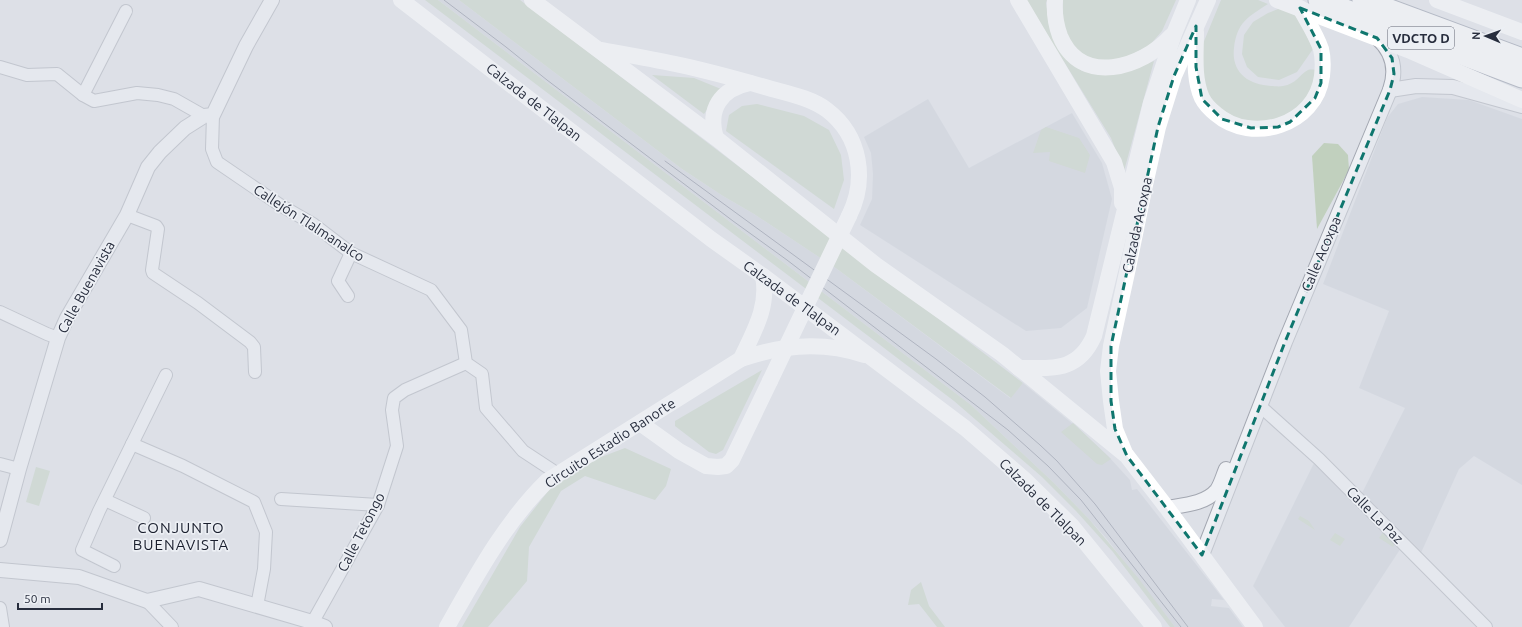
<svg xmlns="http://www.w3.org/2000/svg" width="1522" height="627" font-family="Ubuntu,sans-serif">
	<style>
		.built { fill: #cbcfd8 }
		.green { fill: #c1d0be }
		.lines { fill: none; stroke-linecap: round; stroke-linejoin: round }
		.minor-casing { stroke: #a3a7b1; stroke-width: 14 }
		.tertiary-casing { stroke: #a3a7b1; stroke-width: 16 }
		.motorway-casing { stroke: #858c9d; stroke-width: 23 }
		.minor { stroke: #eff1f5; stroke-width: 12 }
		.tertiary { stroke: #eff1f5; stroke-width: 14 }
		.secondary { stroke: #fff; stroke-width: 16 }
		.motorway { stroke: #fff; stroke-width: 21 }
		.tram { stroke: #777e90; stroke-width: 1 }
		.secondary-bridge { stroke: #fff; stroke-width: 16 }
		.marked { fill: none; stroke: #0f766e; stroke-width: 3; stroke-dasharray: 8 5; stroke-linejoin: round }
		.labels { text-anchor: middle; dominant-baseline: central; stroke-width: 3.5; stroke-linejoin: round; paint-order: stroke }
		.shield { fill: #eceff4; stroke: #626774; stroke-width: 1 }
		.shield-label { font-size: 13px; font-weight: bold; fill: #272d3d }
		.street-label { font-size: 14px; fill: #272d3d; stroke: #eceff4 }
		.neighbourhood-label { font-size: 15px; letter-spacing: 1px; fill: #191e2d; stroke: #eceff4 }
	</style>
	<rect width="100%" height="100%" fill="#dde0e7"/>
	<g class="built">
		<polygon points="438,0 459,0 682,169 723,196 754,214 837,269 1010,398 1023,383 1079,429 1109,457 1130,480 1132,490 1137,489 1224,600 1212,599 1211,606 1229,608 1243,627 1175,627 1106,538 1089,519 1054,483 971,405"/>
		<polygon points="1422,97 1469,100 1522,119 1522,485 1474,456 1459,469 1420,555 1360,497 1405,408 1359,388 1389,311 1323,284 1387,118 1398,104"/>
		<polygon points="928,99 969,168 1072,113 1102,163 1112,199 1087,308 1061,328 1026,331 860,225 872,199 873,174 871,153 864,137"/>
		<polygon points="1314,463 1401,548 1349,627 1285,627 1253,586"/>
	</g>
	<g class="green">
		<polygon points="425,0 438,0 971,405 1054,483 1089,519 1139,579 1175,627 1170,627 1113,552 1076,511 1042,477 954,401"/>
		<polygon points="459,0 520,0 1023,383 1011,398 837,269 754,214 723,196 682,169"/>
		<polygon points="1026,0 1047,0 1046,3 1050,27 1067,58 1082,71 1100,74 1128,71 1154,61 1124,171 1111,138"/>
		<polygon points="1063,0 1176,0 1162,31 1149,46 1120,60 1092,60 1071,46 1063,24"/>
		<path d="M 1221,0 L 1258,0 L 1268,4 C 1248,17 1237,22 1234,48 C 1231,72 1248,85 1271,86 C 1274,86 1279,87 1283,86 C 1296,84 1299,75 1308,70 C 1311,69 1315,70 1318,70 L 1306,102 L 1278,122 L 1245,123 L 1217,107 L 1206,90 L 1200,51 Z"/>
		<polygon points="1283,7 1296,13 1313,49 1297,72 1279,80 1258,77 1247,67 1242,54 1244,35 1253,22 1268,13"/>
		<polygon points="652,75 694,78 721,89 704,114"/>
		<polygon points="757,104 804,116 829,130 841,155 844,180 834,209 726,131 729,115 742,106"/>
		<polygon points="1046,127 1079,138 1090,155 1085,173 1049,161 1050,152 1033,153 1041,130"/>
		<polygon points="1324,143 1338,144 1348,155 1349,170 1317,229 1312,156"/>
		<polygon points="762,370 723,450 716,454 709,452 675,426 675,421"/>
		<polygon points="1073,423 1111,459 1102,465 1097,464 1061,432"/>
		<polygon points="625,448 671,469 666,486 655,500 585,476 561,491 529,547 527,581 488,627 462,627 520,527 549,490 596,459"/>
		<polygon points="36,467 50,471 39,506 26,502"/>
		<polygon points="1300,516 1309,521 1315,530 1298,519"/>
		<polygon points="1384,531 1396,543 1393,547 1379,538"/>
		<polygon points="1335,533 1345,539 1340,546 1330,540"/>
		<polygon points="921,582 929,606 945,627 937,627 919,604 908,605 911,590"/>
	</g>
	<g class="lines">
		<g class="minor-casing">
			<g id="minor">
				<polyline points="0,67 27,75 57,74 83,95 94,101 137,93 158,95 174,99 204,116"/>
				<polyline points="83,95 126,11"/>
				<polyline points="213,115 212,149 217,162 280,205 313,224 351,253 431,290 461,330 466,363 482,374 486,408 523,451 558,474"/>
				<polyline points="127,215 156,226 158,229 152,270 153,273 198,303 250,342 254,347 255,372"/>
				<polyline points="348,296 338,281 351,253"/>
				<polyline points="0,312 47,334 58,338"/>
				<polyline points="1260,406 1319,459 1486,627"/>
				<polyline points="132,444 183,466 254,502 266,532 264,569 257,606"/>
				<polyline points="0,464 19,469"/>
				<polyline points="281,499 378,505"/>
				<polyline points="105,500 144,518"/>
				<polyline points="114,566 82,550 99,511 166,375"/>
				<polyline points="147,601 172,627"/>
				<polyline points="0,608 3,627"/>
				<polyline points="310,627 378,505 397,446 392,410 394,398 405,390 466,363"/>
			</g>
		</g>
		<g class="tertiary-casing">
			<g id="tertiary">
				<polyline points="1390,90 1416,86 1453,87 1522,106"/>
				<path d="M 1167,508 C 1184,505 1205,504 1217,490 C 1221,484 1223,476 1226,469"/>
				<polyline points="0,540 19,469 58,338 67,318 127,215 148,167 160,152 185,128 204,116 213,115 246,46 272,0"/>
				<path d="M 1202,555 L 1285,342 L 1390,90 C 1397,70 1393,52 1377,38"/>
				<polyline points="0,570 79,577 147,601 199,589 312,622 325,627"/>
			</g>
		</g>
		<g class="motorway-casing">
			<g id="motorway">
				<polyline points="1319,0 1522,77"/>
				<polyline points="1363,0 1522,59"/>
			</g>
		</g>
		<use href="#minor" class="minor"/>
		<use href="#tertiary" class="tertiary"/>
		<g class="secondary">
			<polyline points="401,0 711,239 763,276 965,428 1024,479 1072,526 1154,627"/>
			<polyline points="532,0 716,138 876,265 1002,354 1127,456 1167,508 1255,627"/>
			<polyline points="1018,0 1114,162 1122,188 1122,203"/>
			<path d="M 1055,0 C 1054,12 1056,25 1060,36 C 1081,87 1142,68 1171,36"/>
			<polyline points="1277,0 1408,50 1522,100"/>
			<polyline points="1437,0 1522,32"/>
			<path d="M 1196,32 C 1196,53 1193,78 1202,98 C 1205,104 1211,110 1216,114 C 1252,145 1316,125 1322,76 C 1323,67 1323,57 1321,49 C 1316,34 1307,21 1300,8"/>
			<path d="M 602,50 C 628,55 654,59 680,65 C 708,71 737,79 765,87 C 785,93 810,97 827,110 C 861,136 867,180 849,216"/>
			<path d="M 716,138 C 707,109 721,89 750,83"/>
			<path d="M 741,359 C 754,331 769,307 763,276"/>
			<path d="M 1019,368 C 1053,368 1078,372 1094,336 L 1151,103 L 1174,34 L 1188,0"/>
			<polyline points="640,423 679,451 706,466 718,467 726,466 732,460 770,381"/>
			<polyline points="1125,453 1115,429 1111,401 1108,371 1111,346 1128,268 1145,185 1158,127 1174,76 1208,0"/>
			<path d="M 447,627 C 476,576 505,522 547,481 L 741,359 C 781,345 823,341 864,355"/>
		</g>
		<use href="#motorway" class="motorway"/>
		<g class="tram">
			<polyline points="444,0 506,47 547,80 733,221 787,260 1008,430 1048,466 1081,500 1181,627"/>
			<polyline points="665,161 936,359 985,397 1040,445 1057,461 1095,504 1188,627"/>
		</g>
		<polyline class="secondary-bridge" points="770,381 849,216"/>
	</g>
	<path d="M0 0H1522V627H0ZM 1300,8 L 1377,38 L 1392,58 L 1394,74 L 1390,90 L 1285,342 L 1202,555 L 1127,456 L 1115,429 L 1111,401 L 1111,346 L 1158,127 L 1174,76 L 1196,26 L 1196,67 L 1202,99 L 1222,119 L 1251,128 L 1278,127 L 1290,122 L 1315,98 L 1321,83 L 1321,49 Z" fill="#dde0e7" fill-opacity=".55" fill-rule="evenodd"/>
	<path class="marked" d="M 1300,8 L 1377,38 L 1392,58 L 1394,74 L 1390,90 L 1285,342 L 1202,555 L 1127,456 L 1115,429 L 1111,401 L 1111,346 L 1158,127 L 1174,76 L 1196,26 L 1196,67 L 1202,99 L 1222,119 L 1251,128 L 1278,127 L 1290,122 L 1315,98 L 1321,83 L 1321,49 Z"/>
	<g class="labels">
		<rect class="shield" x="1388" y="27" width="66" height="22" rx="3"/>
		<g class="shield-label">
			<text x="1421" y="38">VDCTO D</text>
		</g>
		<g class="street-label">
			<text transform="translate(534 102) rotate(38)">Calzada de Tlalpan</text>
			<text transform="translate(309 223) rotate(33)">Callejón Tlalmanalco</text>
			<text transform="translate(1137 225) rotate(-78)">Calzada Acoxpa</text>
			<text transform="translate(1321 254) rotate(-67)">Calle Acoxpa</text>
			<text transform="translate(86 287) rotate(-61)">Calle Buenavista</text>
			<text transform="translate(792 298) rotate(36)">Calzada de Tlalpan</text>
			<text transform="translate(610 443) rotate(-33)">Circuito Estadio Banorte</text>
			<text transform="translate(1043 502) rotate(45)">Calzada de Tlalpan</text>
			<text transform="translate(1375 515) rotate(45)">Calle La Paz</text>
			<text transform="translate(361 532) rotate(-63)">Calle Tetongo</text>
		</g>
		<g class="neighbourhood-label">
			<text x="181" y="527">CONJUNTO<tspan x="181" dy="17">BUENAVISTA</tspan></text>
		</g>
	</g>
	<g transform="translate(1486 36) rotate(272)" stroke="#eceff4" stroke-width="3" paint-order="stroke">
	<path d="M0-3L7 15L0 10L-7 15Z" fill="#272d3d"/>
	<text y="-6" font-size="11" font-weight="bold" text-anchor="middle" fill="#272d3d">N</text>
	</g>
	<path d="M18 603v6h84v-6" fill="none" stroke="#272d3d" stroke-width="2"/>
	<text x="24" y="603" font-size="12" fill="#272d3d" stroke="#eceff4" stroke-width="3" paint-order="stroke">50 m</text>
</svg>
